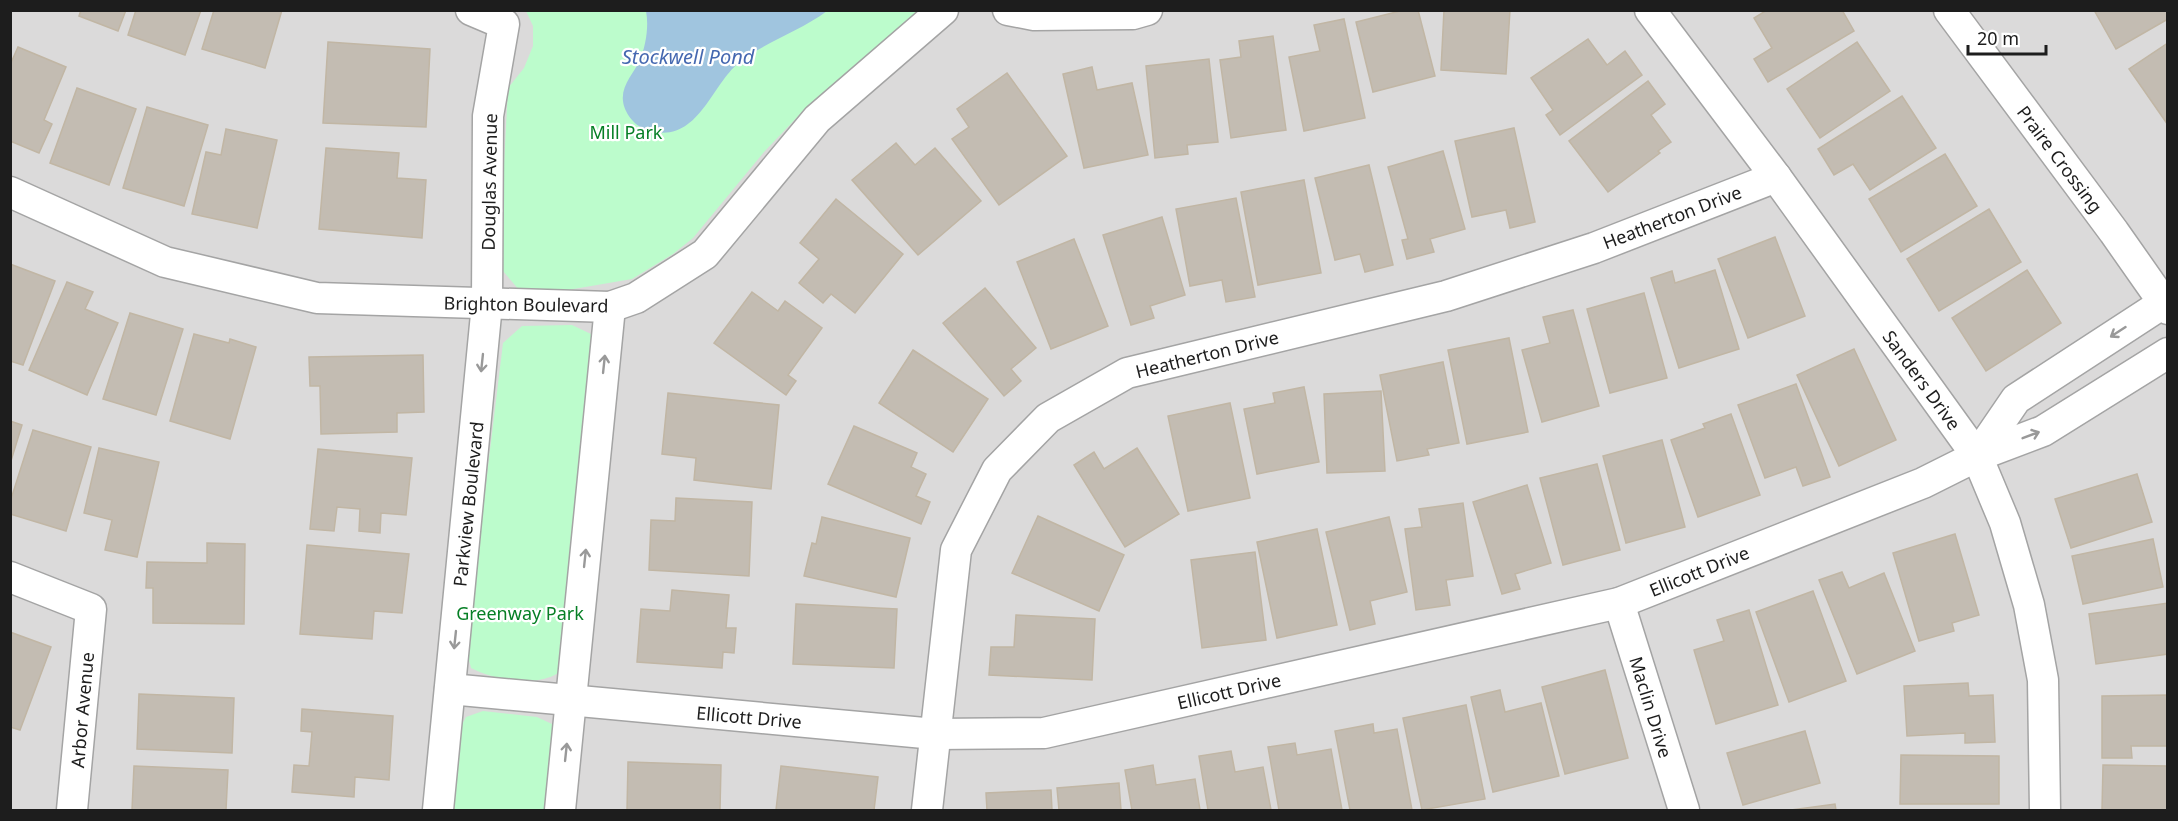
<svg xmlns="http://www.w3.org/2000/svg" width="2178" height="821" font-family="'Noto Sans',sans-serif">
	<style>
		.residential { fill: #dbdada }
		.park { fill: #bcfccc }
		.water { fill: #a0c5df }
		.building { fill: #c3bcb2; stroke: #c1b6a4; stroke-width: 1.5 }
		.lines { fill: none; stroke-linecap: round; stroke-linejoin: round }
		.minor-casing { stroke: #a4a4a4; stroke-width: 33 }
		.minor { stroke: #fff; stroke-width: 30 }
		.oneway { stroke: #999 }
		.labels { text-anchor: middle; dominant-baseline: central; stroke-width: 4.5; stroke-linejoin: round; paint-order: stroke }
		.park-label { font-size: 18px; fill: #067f25; stroke: #fff }
		.street-label { font-size: 18px; fill: #1d1d1d; stroke: #fff }
		.water-label { font-size: 20px; font-style: italic; fill: #4568b0; stroke: #fff }
	</style>
	<rect width="100%" height="100%" fill="#efede2"/>
	<rect class="residential" x="11" y="11" width="2156" height="799"/>
	<g class="park">
		<polygon points="526,11 921,11 915,22 855,65 803,111 764,152 693,238 673,254 632,279 556,292 520,291 503,271 502,204 508,88 524,68 533,46 533,26"/>
		<path d="M 572,325 L 591,334 L 599,347 L 564,669 C 540,689 497,681 471,668 L 466,648 L 503,343 L 522,326 Z"/>
		<polygon points="483,711 537,717 552,724 557,740 550,810 450,810 458,732 466,717"/>
	</g>
	<path class="water" d="M 646,11 L 646,10 L 827,11 C 800,31 768,41 741,61 C 710,84 698,149 644,129 C 634,125 624,112 623,101 C 621,85 634,73 640,60 C 646,45 649,26 646,11 Z"/>
	<g class="building">
		<polygon points="81,10 126,10 118,31 79,16"/>
		<polygon points="136,10 201,10 185,55 128,35"/>
		<polygon points="214,10 282,10 265,68 202,49"/>
		<polygon points="1404,10 1418,10 1435,76 1373,92 1356,22"/>
		<polygon points="1444,10 1510,10 1506,74 1441,70"/>
		<polygon points="1767,10 1842,10 1854,31 1768,82 1754,59 1772,48 1754,18"/>
		<polygon points="2094,10 2168,10 2168,19 2116,49"/>
		<polygon points="1344,19 1365,118 1304,131 1289,57 1320,51 1314,25"/>
		<polygon points="1273,36 1286,130 1231,138 1220,60 1241,57 1239,41"/>
		<polygon points="1588,39 1607,65 1625,51 1642,75 1560,135 1546,115 1553,110 1531,78"/>
		<polygon points="328,42 430,49 426,127 323,123"/>
		<polygon points="1857,42 1890,91 1820,138 1787,89"/>
		<polygon points="2168,43 2168,125 2129,69"/>
		<polygon points="18,47 66,67 44,120 52,124 39,153 10,141 10,65"/>
		<polygon points="1209,59 1218,142 1187,145 1188,154 1155,158 1146,66"/>
		<polygon points="1092,67 1097,90 1132,83 1148,155 1084,168 1063,74"/>
		<polygon points="1007,73 1067,156 999,205 952,139 969,127 957,109"/>
		<polygon points="1648,81 1665,104 1651,115 1671,142 1658,151 1660,153 1608,192 1569,141"/>
		<polygon points="77,88 136,109 109,185 50,163"/>
		<polygon points="1902,96 1936,148 1870,190 1853,164 1834,175 1818,149"/>
		<polygon points="147,107 208,125 184,206 123,188"/>
		<polygon points="1514,128 1535,222 1510,228 1506,210 1472,217 1455,141"/>
		<polygon points="226,129 277,140 257,228 192,214 206,152 221,155"/>
		<polygon points="896,143 915,165 935,148 981,201 918,255 852,180"/>
		<polygon points="326,148 399,153 397,178 426,180 422,238 319,229"/>
		<polygon points="1443,151 1465,229 1430,239 1434,252 1407,259 1402,240 1408,239 1388,167"/>
		<polygon points="1945,154 1977,206 1901,252 1869,199"/>
		<polygon points="1369,165 1393,265 1365,272 1360,254 1335,260 1315,178"/>
		<polygon points="1304,180 1321,273 1258,285 1241,192"/>
		<polygon points="1236,198 1255,297 1226,302 1222,280 1190,286 1176,209"/>
		<polygon points="836,199 903,254 855,313 831,294 823,303 799,283 819,259 800,243"/>
		<polygon points="1989,209 2021,262 1939,311 1907,259"/>
		<polygon points="1162,217 1185,295 1150,306 1154,318 1131,325 1103,235"/>
		<polygon points="1775,237 1805,316 1748,338 1718,259"/>
		<polygon points="1074,239 1108,326 1051,349 1017,262"/>
		<polygon points="10,264 55,281 23,365 10,361"/>
		<polygon points="1715,270 1739,349 1679,368 1651,278 1672,271 1675,283"/>
		<polygon points="2027,270 2061,323 1986,371 1952,318"/>
		<polygon points="67,282 93,292 85,309 118,323 87,395 29,370"/>
		<polygon points="985,288 1036,348 1011,369 1021,381 1004,396 943,323"/>
		<polygon points="752,292 778,311 785,301 822,328 788,375 796,381 786,395 714,343"/>
		<polygon points="1644,293 1667,378 1610,393 1587,309"/>
		<polygon points="1573,310 1599,406 1542,422 1522,350 1550,343 1543,317"/>
		<polygon points="130,313 183,329 156,415 103,399"/>
		<polygon points="194,334 229,343 230,339 256,347 230,439 170,421"/>
		<polygon points="1509,338 1528,432 1467,444 1448,350"/>
		<polygon points="1854,349 1896,440 1839,466 1797,375"/>
		<polygon points="913,350 988,399 953,452 879,403"/>
		<polygon points="423,355 424,412 397,413 397,432 321,434 320,386 310,386 309,357"/>
		<polygon points="1443,362 1459,443 1427,449 1429,455 1397,461 1380,375"/>
		<polygon points="1796,384 1830,477 1803,486 1796,467 1765,478 1738,405"/>
		<polygon points="1304,387 1319,462 1257,474 1244,409 1275,403 1273,393"/>
		<polygon points="1381,391 1385,471 1327,473 1324,394"/>
		<polygon points="668,393 779,405 771,489 694,480 696,458 662,454"/>
		<polygon points="1230,403 1250,498 1188,511 1168,416"/>
		<polygon points="1731,414 1760,495 1698,517 1671,440 1705,428 1703,424"/>
		<polygon points="10,421 22,425 10,464"/>
		<polygon points="854,426 917,453 911,467 926,474 916,496 930,502 921,524 828,484"/>
		<polygon points="33,430 91,447 66,531 10,514 10,502"/>
		<polygon points="1662,440 1685,527 1626,543 1603,456"/>
		<polygon points="99,448 159,462 137,557 105,550 112,520 84,513"/>
		<polygon points="1137,448 1179,514 1125,547 1074,465 1094,452 1104,469"/>
		<polygon points="318,449 412,458 406,515 381,513 380,533 359,531 360,509 337,507 334,531 310,529"/>
		<polygon points="1597,464 1620,550 1563,565 1540,478"/>
		<polygon points="2137,474 2152,522 2071,548 2055,499"/>
		<polygon points="1527,485 1551,563 1515,574 1520,589 1502,594 1473,502"/>
		<polygon points="676,498 752,502 749,576 649,570 651,520 675,521"/>
		<polygon points="1463,503 1473,576 1446,580 1450,605 1416,610 1405,529 1422,527 1419,509"/>
		<polygon points="1038,516 1124,555 1099,611 1012,573"/>
		<polygon points="822,517 910,538 896,597 804,576 812,543 816,544"/>
		<polygon points="1389,517 1407,592 1370,601 1375,624 1350,630 1326,532"/>
		<polygon points="1317,529 1337,625 1277,638 1257,542"/>
		<polygon points="1955,534 1979,615 1952,623 1954,631 1919,641 1893,553"/>
		<polygon points="2153,539 2163,587 2083,604 2072,556"/>
		<polygon points="207,543 245,544 244,624 153,623 153,588 146,588 147,562 207,563"/>
		<polygon points="307,545 409,554 402,613 374,611 372,639 300,634"/>
		<polygon points="1255,552 1266,640 1202,648 1191,560"/>
		<polygon points="1842,572 1849,588 1884,573 1915,651 1857,674 1819,580"/>
		<polygon points="672,590 729,595 726,628 736,628 734,653 723,652 722,668 637,662 641,609 670,611"/>
		<polygon points="1813,591 1846,681 1789,702 1756,612"/>
		<polygon points="2168,603 2168,654 2096,664 2089,614"/>
		<polygon points="796,604 897,609 894,668 793,664"/>
		<polygon points="1749,610 1778,705 1716,724 1694,650 1724,641 1717,620"/>
		<polygon points="1016,615 1095,619 1092,680 989,675 991,647 1014,647"/>
		<polygon points="10,632 51,647 20,730 10,727"/>
		<polygon points="1605,670 1628,758 1565,774 1542,687"/>
		<polygon points="1968,683 1969,696 1993,695 1995,742 1965,743 1965,733 1907,736 1904,686"/>
		<polygon points="1500,690 1505,712 1541,703 1559,776 1493,792 1471,697"/>
		<polygon points="139,694 234,698 232,753 137,749"/>
		<polygon points="2168,695 2168,746 2131,746 2132,758 2102,758 2102,696"/>
		<polygon points="1466,705 1485,799 1422,810 1403,718"/>
		<polygon points="302,709 393,716 389,780 355,777 354,797 292,792 294,765 309,766 312,732 301,731"/>
		<polygon points="1373,724 1374,733 1397,729 1412,810 1350,810 1335,731"/>
		<polygon points="1805,731 1820,783 1743,805 1727,753"/>
		<polygon points="1295,743 1297,755 1331,749 1342,810 1279,810 1268,747"/>
		<polygon points="1231,751 1235,772 1263,767 1271,810 1208,810 1199,756"/>
		<polygon points="1901,755 1999,756 1999,804 1900,804"/>
		<polygon points="628,762 721,765 720,810 627,810"/>
		<polygon points="1153,765 1156,785 1195,779 1200,810 1132,810 1125,770"/>
		<polygon points="2103,765 2168,766 2168,810 2102,810"/>
		<polygon points="134,766 228,770 226,810 132,810"/>
		<polygon points="781,766 878,777 874,810 776,810"/>
		<polygon points="1119,783 1121,810 1059,810 1057,788"/>
		<polygon points="1051,790 1052,810 987,810 986,793"/>
		<polygon points="1835,804 1836,810 1791,810"/>
	</g>
	<g class="lines">
		<g class="minor-casing">
			<g id="minor">
				<polyline points="1008,10 1034,15 1133,14 1147,10"/>
				<polyline points="1650,10 1776,177 1977,456 2005,523 2029,605 2043,680 2045,810"/>
				<polyline points="1949,10 2114,232 2168,309"/>
				<polyline points="10,192 165,262 317,298 610,307 636,298 705,254 817,119 943,10"/>
				<polyline points="1977,456 2016,399 2168,300"/>
				<polyline points="10,577 91,609 72,810"/>
				<polyline points="1619,603 1684,810"/>
				<polyline points="450,689 935,734 1044,733 1619,603 1923,483 1977,456 2043,431 2168,353"/>
				<polyline points="438,810 487,304 488,116 504,24 471,10"/>
				<polyline points="560,810 610,307"/>
				<polyline points="927,810 956,550 997,470 1048,418 1127,373 1446,296 1594,248 1776,177"/>
			</g>
		</g>
		<use href="#minor" class="minor"/>
	</g>
	<defs><path id="oneway-shaft" d="M-6 0H5M1.5-3L5.5 0L1.5 3" fill="none" stroke-width="1.6" stroke-linecap="round" stroke-linejoin="round" transform="scale(1.5)"/></defs>
	<g class="oneway">
		<use href="#oneway-shaft" transform="translate(2118 332) rotate(147)"/>
		<use href="#oneway-shaft" transform="translate(482 363) rotate(96)"/>
		<use href="#oneway-shaft" transform="translate(604 364) rotate(-84)"/>
		<use href="#oneway-shaft" transform="translate(2031 435) rotate(-21)"/>
		<use href="#oneway-shaft" transform="translate(585 558) rotate(-84)"/>
		<use href="#oneway-shaft" transform="translate(455 640) rotate(96)"/>
		<use href="#oneway-shaft" transform="translate(566 752) rotate(-84)"/>
	</g>
	<g class="labels">
		<g class="park-label">
			<text x="626" y="132">Mill Park</text>
			<text x="520" y="613">Greenway Park</text>
		</g>
		<g class="street-label">
			<text transform="translate(2060 159) rotate(53)">Praire Crossing</text>
			<text transform="translate(489 182) rotate(-89)">Douglas Avenue</text>
			<text transform="translate(1672 217) rotate(-21)">Heatherton Drive</text>
			<text transform="translate(526 304) rotate(1)">Brighton Boulevard</text>
			<text transform="translate(1207 354) rotate(-14)">Heatherton Drive</text>
			<text transform="translate(1922 380) rotate(54)">Sanders Drive</text>
			<text transform="translate(468 504) rotate(-84)">Parkview Boulevard</text>
			<text transform="translate(1699 571) rotate(-22)">Ellicott Drive</text>
			<text transform="translate(1229 691) rotate(-13)">Ellicott Drive</text>
			<text transform="translate(1651 707) rotate(73)">Maclin Drive</text>
			<text transform="translate(82 710) rotate(-85)">Arbor Avenue</text>
			<text transform="translate(749 717) rotate(5)">Ellicott Drive</text>
		</g>
		<g class="water-label">
			<text x="688" y="56">Stockwell Pond</text>
		</g>
	</g>
	<rect width="2178" height="821" fill="none" stroke="#1d1d1d" stroke-width="24"/>
	<path d="M1968 45v9h78v-9" fill="none" stroke="#1d1d1d" stroke-width="3"/>
	<text x="1977" y="45" font-size="18" fill="#1d1d1d" stroke="#ffffff" stroke-width="4.5" paint-order="stroke">20 m</text>
</svg>
